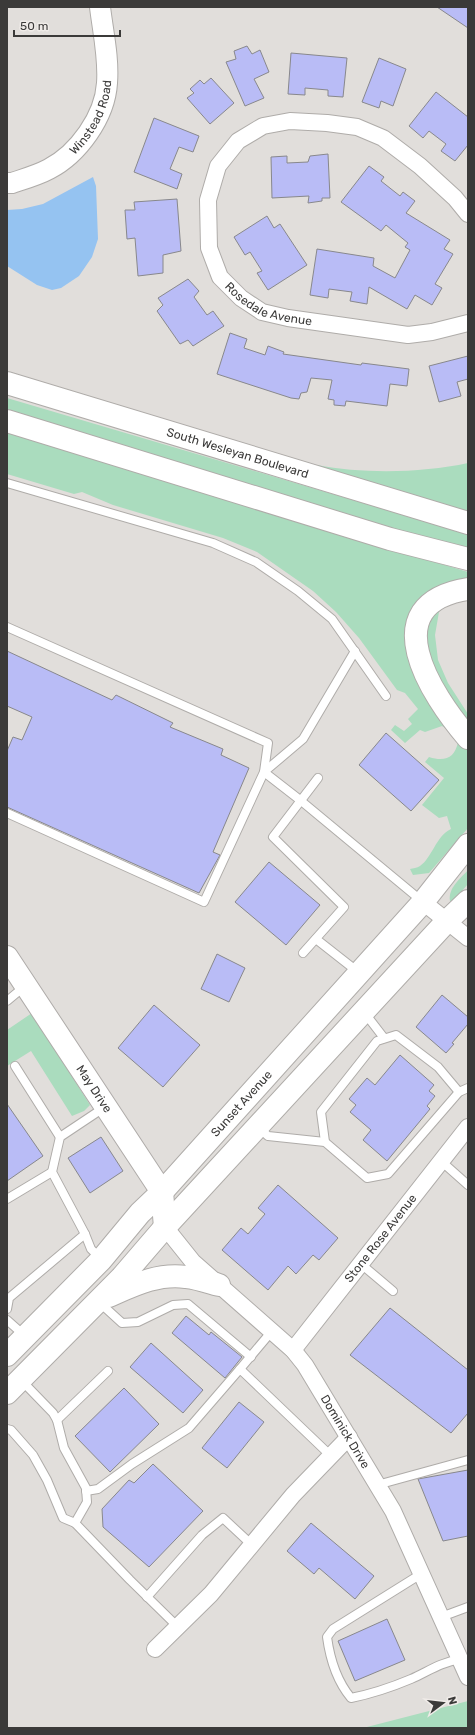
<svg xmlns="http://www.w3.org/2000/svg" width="475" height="1735" font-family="Rubik,sans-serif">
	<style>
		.green { fill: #aadcbe }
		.water { fill: #95c3f1 }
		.building { fill: #b9bcf6; stroke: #88888c }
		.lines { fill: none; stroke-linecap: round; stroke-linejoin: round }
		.service-casing { stroke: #afaca9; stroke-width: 10 }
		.minor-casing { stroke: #afaca9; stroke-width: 18 }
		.tertiary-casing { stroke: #afaca9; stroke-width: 22 }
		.secondary-casing { stroke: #afaca9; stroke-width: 24 }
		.primary-casing { stroke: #afaca9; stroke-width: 24 }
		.trunk-casing { stroke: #afaca9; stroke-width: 24 }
		.service { stroke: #fff; stroke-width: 8 }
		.minor { stroke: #fff; stroke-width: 16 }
		.tertiary { stroke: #fff; stroke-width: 20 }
		.secondary { stroke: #fff; stroke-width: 22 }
		.primary { stroke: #fff; stroke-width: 22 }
		.trunk { stroke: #fff; stroke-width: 22 }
		.labels { text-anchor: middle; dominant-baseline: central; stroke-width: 3; stroke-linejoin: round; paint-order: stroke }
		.street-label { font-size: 12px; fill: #3b3a39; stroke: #efebe8 }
	</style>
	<rect width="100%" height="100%" fill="#e1dedb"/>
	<g class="green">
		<polygon points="7,398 468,534 468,552 7,412"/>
		<path d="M 7,433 L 468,572 L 468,581 L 439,612 L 435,635 L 438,660 L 448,683 L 468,714 L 468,828 L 429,873 L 413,875 L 410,869 C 413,868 417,868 420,866 C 432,858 436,836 451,829 L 447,816 L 439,818 L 422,805 L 444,778 L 425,762 L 429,757 C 445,762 455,758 458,742 L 450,731 L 442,726 L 425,732 L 420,730 L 405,743 L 391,730 L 395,725 L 404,731 L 412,724 L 408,719 L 418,709 L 405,693 L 397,690 L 359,638 L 336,612 L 313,591 L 257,552 L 223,538 L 113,505 L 82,492 L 74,494 L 7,474 Z"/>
		<path d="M 468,463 L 468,514 L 315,469 L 317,465 C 363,474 422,473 468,463 Z"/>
		<path d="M 468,870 L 468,884 L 454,900 L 450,901 C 448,888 460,879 468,870 Z"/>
		<polygon points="32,1013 90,1105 84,1111 72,1116 31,1051 7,1066 7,1030"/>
		<polygon points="468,1701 468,1728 363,1728"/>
	</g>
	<polygon class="water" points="93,177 96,186 98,239 92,257 79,276 61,288 52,290 37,285 7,266 7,210 22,209 43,204"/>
	<g class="building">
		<polygon points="437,7 468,7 468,28"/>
		<polygon points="247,46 252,54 260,50 269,72 254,79 264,98 245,106 226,62 236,59 234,51"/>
		<polygon points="291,53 347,58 343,97 328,96 328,90 305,88 305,95 288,94"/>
		<polygon points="379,58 406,69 393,106 381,101 379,108 362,102"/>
		<polygon points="211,78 234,103 210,124 187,98 194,93 190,89 200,80 204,84"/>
		<polygon points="436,92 468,117 468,145 455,161 441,151 446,144 429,131 423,138 409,126"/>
		<polygon points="154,118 199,136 193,152 179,147 170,169 182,174 177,189 134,172"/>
		<polygon points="328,154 330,198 322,198 322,201 308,203 309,196 272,198 271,157 287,156 287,163 308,162 310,156"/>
		<polygon points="369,166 384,177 381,181 400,196 403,192 415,201 406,213 450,240 444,249 453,254 435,284 442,288 432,305 415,295 407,309 369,287 367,304 350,301 352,292 329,289 328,298 310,295 317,249 374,258 373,266 395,278 410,250 405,247 408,243 386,225 381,231 341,202"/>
		<polygon points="177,199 181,251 163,255 163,273 138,276 135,238 127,239 125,210 135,210 134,202"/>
		<polygon points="267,216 274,228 280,224 307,265 268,290 257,273 262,271 250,252 245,255 234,237"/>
		<polygon points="188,279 199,291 194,297 207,315 213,311 224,326 193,346 188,340 180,344 157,311 163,305 158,298"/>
		<polygon points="230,333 247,339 244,348 265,355 268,346 284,352 283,354 361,365 362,363 409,369 407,386 390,384 387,406 346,401 345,406 334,405 334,400 328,399 332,380 311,378 307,392 301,393 299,399 291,398 217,374"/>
		<polygon points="468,356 468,379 457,382 461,396 439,402 429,366"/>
		<polygon points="7,651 112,700 116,695 173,723 170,727 223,749 221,755 249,768 213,852 220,855 199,893 7,807 7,751 13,737 22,740 32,717 7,706"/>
		<polygon points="386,733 439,780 411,811 359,765"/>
		<polygon points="269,862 320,905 286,945 235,902"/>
		<polygon points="217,954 245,968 229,1002 201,989"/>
		<polygon points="442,995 468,1017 468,1024 452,1043 454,1044 446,1053 416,1027"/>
		<polygon points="154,1005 200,1045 163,1087 118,1048"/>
		<polygon points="400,1055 434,1085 429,1091 435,1096 427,1106 430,1109 387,1161 363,1140 371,1130 350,1112 356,1105 349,1099 367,1078 375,1085"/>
		<polygon points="7,1104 43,1156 7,1181"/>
		<polygon points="101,1137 123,1171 90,1193 68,1158"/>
		<polygon points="278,1185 338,1238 319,1260 313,1255 296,1274 288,1266 268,1290 222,1250 241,1228 248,1234 265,1214 258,1208"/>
		<polygon points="390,1308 468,1370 468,1413 451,1433 350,1355"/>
		<polygon points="186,1316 209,1335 211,1332 242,1357 225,1378 172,1333"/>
		<polygon points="151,1343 203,1390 183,1413 130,1367"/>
		<polygon points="124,1388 159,1424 110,1472 75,1436"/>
		<polygon points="239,1402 264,1422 227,1468 202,1448"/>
		<polygon points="153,1464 203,1511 149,1567 103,1527 102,1509 129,1480 134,1483"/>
		<polygon points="468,1470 468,1536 443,1541 418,1479"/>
		<polygon points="311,1523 374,1576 355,1599 319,1568 314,1574 287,1551"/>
		<polygon points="387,1619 405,1660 355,1681 338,1641"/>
	</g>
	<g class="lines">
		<g class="service-casing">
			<g id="service">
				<polyline points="7,483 213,543 256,562 298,591 332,619 386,696"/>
				<polyline points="7,627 268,743 264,772 300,800 423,902"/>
				<polyline points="7,813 204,902 264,772 303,739 355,651"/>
				<polyline points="316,939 358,972"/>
				<polyline points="303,953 344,907 273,837 318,778"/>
				<polyline points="7,1001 25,986"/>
				<polyline points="364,1012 384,1038"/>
				<polyline points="15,1066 60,1137"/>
				<polyline points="258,1127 268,1136 325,1142 367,1178 388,1174 459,1092 468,1088"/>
				<polyline points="325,1142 321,1112 377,1041 396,1035 438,1067 459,1092"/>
				<polyline points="441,1161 468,1185"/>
				<polyline points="7,1199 52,1172"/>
				<polyline points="101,1259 91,1249 85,1234 52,1172 60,1137 105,1107"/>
				<polyline points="361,1264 393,1291"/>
				<polyline points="99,1302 122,1323 138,1322 173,1305 188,1304 251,1357"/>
				<polyline points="7,1309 9,1298 85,1234"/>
				<polyline points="7,1320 25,1336"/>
				<polyline points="240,1369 272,1331"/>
				<polyline points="57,1420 108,1371"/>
				<polyline points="7,1429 11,1430 33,1455 47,1480 63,1518 75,1523 87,1502 86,1488 64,1448 57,1420 53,1413 21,1380"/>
				<polyline points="377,1485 468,1460"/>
				<polyline points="86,1491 98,1489 132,1464 189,1428 240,1369 331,1456"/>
				<polyline points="75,1523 130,1580 178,1627"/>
				<path d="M 421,1574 L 333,1629 L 327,1637 C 330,1659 336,1680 351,1698 C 371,1694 392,1687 411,1679 C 429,1671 439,1663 460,1659"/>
				<polyline points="147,1597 202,1535 223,1518 252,1545"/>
				<polyline points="441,1617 468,1607"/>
			</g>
		</g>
		<g class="minor-casing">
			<g id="minor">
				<path id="s1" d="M 468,214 L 455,198 L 420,166 L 383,138 L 357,127 L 327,123 L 290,121 L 263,126 L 238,141 L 218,166 L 208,200 L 209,248 L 220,277 L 241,298 L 262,312 L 288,318 L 408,335 L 432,332 L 468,323"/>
				<polyline points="423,902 468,938"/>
				<path id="s2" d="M 165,1227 L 193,1262 L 293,1350 L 305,1365 L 393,1511 L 468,1677"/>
				<path id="s3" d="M 293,1350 L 468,1127"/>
				<polyline points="155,1649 211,1594 293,1495 349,1437"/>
			</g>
		</g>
		<g class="tertiary-casing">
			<g id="tertiary">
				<path id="s4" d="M 7,183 L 12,183 C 24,179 38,175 49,169 C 78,154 105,117 107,83 C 109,58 103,32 100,7"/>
			</g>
		</g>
		<g class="secondary-casing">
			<g id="secondary">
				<path id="s5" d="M 7,957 L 162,1192 L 165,1227"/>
			</g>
		</g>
		<g class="primary-casing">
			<g id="primary">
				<path d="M 109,1296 C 134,1285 158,1273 186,1277 C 197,1278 208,1282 219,1285"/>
				<path id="s6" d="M 7,1355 L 101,1260 L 140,1213 L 162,1192 L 423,902 L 468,845"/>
				<polyline points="7,1393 122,1277 165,1227 447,921 468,901"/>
			</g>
		</g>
		<g class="trunk-casing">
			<g id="trunk">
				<path id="s7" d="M 7,383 L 468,523"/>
				<polyline points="7,421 390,539 468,559"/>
				<path d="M 468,589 C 372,604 431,695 468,738"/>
			</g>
		</g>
		<use href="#service" class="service"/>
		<use href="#minor" class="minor"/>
		<use href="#tertiary" class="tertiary"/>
		<use href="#secondary" class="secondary"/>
		<use href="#primary" class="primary"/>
		<use href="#trunk" class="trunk"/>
	</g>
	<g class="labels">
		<g class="street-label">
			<text stroke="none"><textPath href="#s4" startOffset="114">Winstead Road</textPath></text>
			<text stroke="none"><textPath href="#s1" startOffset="471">Rosedale Avenue</textPath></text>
			<text stroke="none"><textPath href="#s7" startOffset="241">South Wesleyan Boulevard</textPath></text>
			<text stroke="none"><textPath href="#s5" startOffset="158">May Drive</textPath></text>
			<text stroke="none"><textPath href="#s6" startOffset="344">Sunset Avenue</textPath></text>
			<text stroke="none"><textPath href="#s3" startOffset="142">Stone Rose Avenue</textPath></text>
			<text stroke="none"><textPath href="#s2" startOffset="275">Dominick Drive</textPath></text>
		</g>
	</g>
	<rect width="475" height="1735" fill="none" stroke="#3b3a39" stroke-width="16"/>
	<g transform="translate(443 1703) rotate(75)" stroke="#efebe8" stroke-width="3" paint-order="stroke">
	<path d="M0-3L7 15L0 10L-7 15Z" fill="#3b3a39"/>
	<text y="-6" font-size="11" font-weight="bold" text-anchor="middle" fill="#3b3a39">N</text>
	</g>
	<path d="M14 30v6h106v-6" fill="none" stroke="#3b3a39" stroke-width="2"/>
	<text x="20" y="30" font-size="12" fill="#3b3a39" stroke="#efebe8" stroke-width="3" paint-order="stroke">50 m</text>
</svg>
